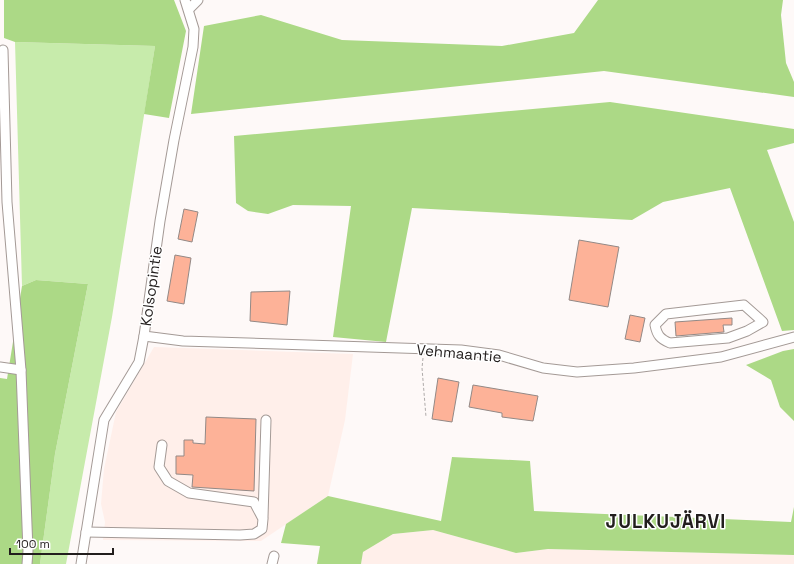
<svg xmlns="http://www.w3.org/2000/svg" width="794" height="564" font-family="'Space Grotesk',sans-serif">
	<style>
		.built { fill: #ffefea }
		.green { fill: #c7ebab }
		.forest { fill: #acd986 }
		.building { fill: #fdb298; stroke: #938986 }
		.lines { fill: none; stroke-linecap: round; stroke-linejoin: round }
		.minor-casing { stroke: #a49a96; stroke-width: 11 }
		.path { stroke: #afabaa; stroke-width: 1; stroke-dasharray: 3 2; stroke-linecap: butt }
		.minor { stroke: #fff; stroke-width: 9 }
		.labels { text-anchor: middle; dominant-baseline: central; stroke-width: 3; stroke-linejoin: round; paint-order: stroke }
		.street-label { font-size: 15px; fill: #221e1d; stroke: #fff }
		.district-label { font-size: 19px; font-weight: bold; letter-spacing: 1px; fill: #221e1d; stroke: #fff }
	</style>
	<rect width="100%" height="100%" fill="#fef9f8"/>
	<g class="built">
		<polygon points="154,347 353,354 345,420 328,496 261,541 103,540 105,522 101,504 104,469 116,412"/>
		<polygon points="433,530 516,553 548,549 794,555 794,564 361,564 363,552 393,534"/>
	</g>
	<polygon class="green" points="15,42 155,46 112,317 66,564 40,564 55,454 88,284 36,280 22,286"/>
	<g class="forest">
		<polygon points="4,0 174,0 186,31 169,118 144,114 155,46 15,42 4,38"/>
		<polygon points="598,0 783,0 781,15 786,63 794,82 794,97 604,71 191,114 204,26 261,15 342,40 502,46 574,33"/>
		<polygon points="610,102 794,129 794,143 767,150 794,222 794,330 782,331 730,188 663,202 632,220 412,208 386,342 333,337 351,206 293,205 268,214 248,211 236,203 234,136"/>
		<polygon points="36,280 88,284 55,454 40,564 0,564 0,378 7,379 22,286"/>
		<polygon points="794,349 794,421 780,407 771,380 746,365 783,351"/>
		<polygon points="452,457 530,461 534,511 791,522 794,507 794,555 548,549 516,553 433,530 393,534 363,552 361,564 317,564 320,546 281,543 286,524 328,496 441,521"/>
	</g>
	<g class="building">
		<polygon points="184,209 198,212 192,242 178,239"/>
		<polygon points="579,240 619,247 608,307 569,300"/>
		<polygon points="175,255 191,258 184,304 167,301"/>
		<polygon points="290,291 287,325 250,321 251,292"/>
		<polygon points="630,315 645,318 640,342 625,339"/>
		<polygon points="732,318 732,325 723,325 724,332 676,336 675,322"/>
		<polygon points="438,378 459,382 452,422 432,419"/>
		<polygon points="473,385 538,396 533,421 502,417 502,413 469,407"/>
		<polygon points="206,417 256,419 254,491 192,487 193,475 176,474 176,456 184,456 184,440 193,440 193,443 205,444"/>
	</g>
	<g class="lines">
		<g class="minor-casing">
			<g id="minor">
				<polyline points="189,9 198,0"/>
				<polyline points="3,50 7,202 21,370 28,551 27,564"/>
				<path d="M 744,305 L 763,322 L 747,331 L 728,338 L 670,343 C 660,339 657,335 655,325 L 666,314 Z"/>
				<polyline points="144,336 183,341 461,350 499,355 543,368 577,372 634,368 721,357 794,337"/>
				<polyline points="0,367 21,370"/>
				<polyline points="263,517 266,420"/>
				<polyline points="86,532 240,535 254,534 262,529 263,519 254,502 189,493 168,481 159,467 162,445"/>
				<polyline points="81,564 104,420 139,362 144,336 160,221 174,140 193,47 194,29 185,0"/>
				<polyline points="272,564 274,556"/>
			</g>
		</g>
		<polyline class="path" points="423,358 422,368 426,417"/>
		<use href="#minor" class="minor"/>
	</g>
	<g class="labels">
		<g class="street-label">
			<text transform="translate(151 286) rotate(-82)">Kolsopintie</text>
			<text transform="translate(459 353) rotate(5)">Vehmaantie</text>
		</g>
		<g class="district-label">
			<text x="666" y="521">JULKUJÄRVI</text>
		</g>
	</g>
	<path d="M10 548v6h103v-6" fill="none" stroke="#221e1d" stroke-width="2"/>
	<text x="16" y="548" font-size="12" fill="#221e1d" stroke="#ffffff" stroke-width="3" paint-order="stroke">100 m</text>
</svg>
